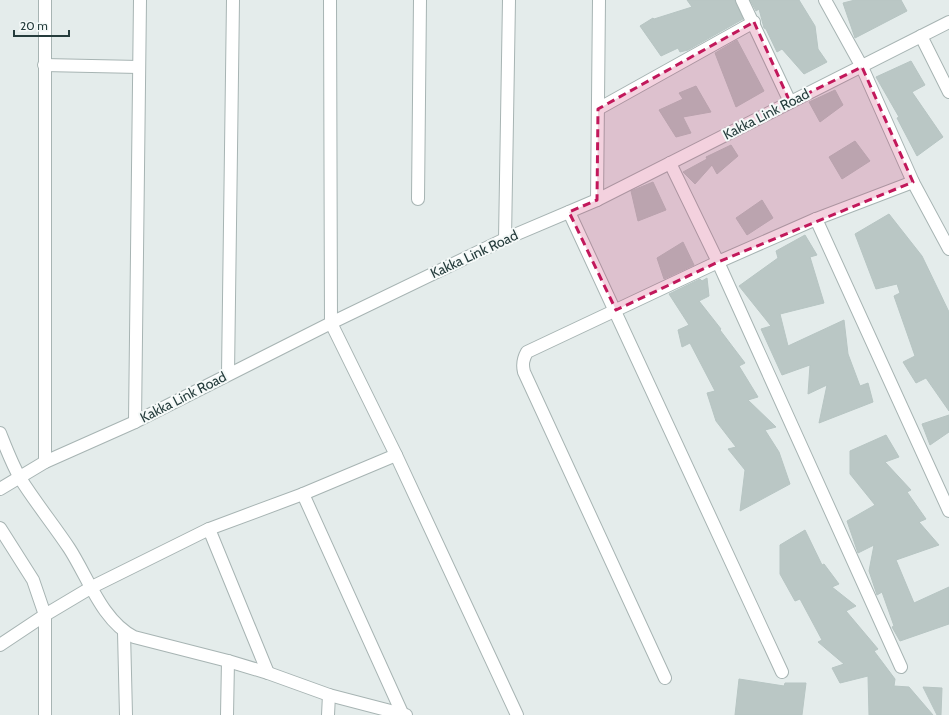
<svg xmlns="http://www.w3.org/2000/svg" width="949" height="715" font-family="Cabin,sans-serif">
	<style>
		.building { fill: #bac7c5; stroke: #b7c5c3 }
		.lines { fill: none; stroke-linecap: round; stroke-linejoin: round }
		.minor-casing { stroke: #a7b4b3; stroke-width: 14 }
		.tertiary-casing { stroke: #a7b4b3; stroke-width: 14 }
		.minor { stroke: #fff; stroke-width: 12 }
		.tertiary { stroke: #fff; stroke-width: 12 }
		.marked { fill: #c2185b; fill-opacity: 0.2; stroke: #c2185b; stroke-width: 3; stroke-dasharray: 8 5; stroke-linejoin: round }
		.labels { text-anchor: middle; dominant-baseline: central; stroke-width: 4; stroke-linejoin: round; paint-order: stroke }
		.street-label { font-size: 14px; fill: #253c3c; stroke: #f5f9f8 }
	</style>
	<rect width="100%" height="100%" fill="#e4eceb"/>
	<g class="building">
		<polygon points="687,0 735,0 743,19 688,50 680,52 678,48 661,56 640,26 653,18 654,19 692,7"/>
		<polygon points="750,0 799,0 815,26 818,49 827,62 804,74 782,49 777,52 766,29 764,28 759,9 756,11"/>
		<polygon points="855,0 901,0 907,11 855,38 843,3"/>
		<polygon points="737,40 764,91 736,107 715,53"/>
		<polygon points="911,61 925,85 912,92 943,137 917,156 897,118 899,117 876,77"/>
		<polygon points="696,86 711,112 683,117 691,133 676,137 659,110 683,99 679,93"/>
		<polygon points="835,90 843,105 820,122 809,102"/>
		<polygon points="855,141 870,161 842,179 829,157"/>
		<polygon points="731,145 738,156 717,174 712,165 695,184 683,172 707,159 706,157"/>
		<polygon points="653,182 666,210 638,221 631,191"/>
		<polygon points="762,200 773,218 747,235 736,218"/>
		<polygon points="889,214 922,256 949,312 949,411 926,378 916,383 903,362 915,356 894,296 900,293 897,284 876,289 855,234"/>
		<polygon points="805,235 817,255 810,257 824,303 780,314 788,346 844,320 848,354 860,386 868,383 873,402 819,423 827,385 808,394 810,365 782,375 761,329 771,326 739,286 778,258 776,251"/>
		<polygon points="683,242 694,265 664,279 657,258"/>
		<polygon points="707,278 709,296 699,301 721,329 720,330 745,363 739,366 758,397 748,400 776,427 765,430 779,452 790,484 740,511 745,470 728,449 736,447 716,421 707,393 715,391 690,343 682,347 678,330 689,325 669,294 700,279 702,281"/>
		<polygon points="949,415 949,432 930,445 922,424"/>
		<polygon points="886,435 899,457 885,462 911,490 907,492 926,519 919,522 939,545 896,560 914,603 949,587 949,624 900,641 892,627 894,626 882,592 877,595 869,571 874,545 858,553 847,521 875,505 850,474 850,451"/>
		<polygon points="805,530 822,565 824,564 839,584 832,587 856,606 846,611 878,649 874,651 895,679 894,686 909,687 933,715 869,715 868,676 840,683 832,668 844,664 818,642 822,640 800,599 795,601 780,574 780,545"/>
		<polygon points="739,679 784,686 785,683 806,683 802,715 735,715"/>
		<polygon points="923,687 942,688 941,715 937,715"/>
	</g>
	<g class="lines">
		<g class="minor-casing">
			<g id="minor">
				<polyline points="45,0 45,462"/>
				<polyline points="330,0 331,323 396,455 517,715"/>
				<polyline points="742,0 790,102"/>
				<polyline points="921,36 949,92"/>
				<polyline points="44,65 139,67"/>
				<polyline points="598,109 754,22"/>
				<polyline points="670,163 718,262 901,667"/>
				<polyline points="418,199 420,0"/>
				<polyline points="597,200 599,0"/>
				<polyline points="569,212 782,672"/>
				<polyline points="816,219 949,511"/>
				<polyline points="505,239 509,0"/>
				<polyline points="228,374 233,0"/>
				<polyline points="135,422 140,0"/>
				<path d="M 0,433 C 6,448 12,464 20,478 C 35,502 53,524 69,548 C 88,577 102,621 134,637 L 228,661 L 268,673 L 329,695 L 406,715"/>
				<polyline points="303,494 402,713"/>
				<polyline points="0,528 33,580 45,615 45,715"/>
				<polyline points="209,529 268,673"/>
				<polyline points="124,632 126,715"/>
				<polyline points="0,645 45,615 92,587 209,529 303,494 396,455"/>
				<path d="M 665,678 L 524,372 C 522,364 523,359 527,352 L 718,262 L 816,219 L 913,182"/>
				<polyline points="227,715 228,661"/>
				<polyline points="328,715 329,695"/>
			</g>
		</g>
		<g class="tertiary-casing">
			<g id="tertiary">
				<polyline points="825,0 862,67 913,182 949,249"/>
				<polyline points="0,489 45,462 135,422 331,323 505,239 597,200 949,22"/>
			</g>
		</g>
		<use href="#minor" class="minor"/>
		<use href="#tertiary" class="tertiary"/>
	</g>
	<path class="marked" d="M 754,22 L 790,102 L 862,67 L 913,182 L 718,262 L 616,310 L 569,212 L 597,200 L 598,109 Z"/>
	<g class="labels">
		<g class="street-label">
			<text transform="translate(766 114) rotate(-27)">Kakka Link Road</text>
			<text transform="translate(474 254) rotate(-25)">Kakka Link Road</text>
			<text transform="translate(183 397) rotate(-27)">Kakka Link Road</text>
		</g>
	</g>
	<path d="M14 30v6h55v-6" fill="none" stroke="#253c3c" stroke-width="2"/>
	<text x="20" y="30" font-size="12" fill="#253c3c" stroke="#f5f9f8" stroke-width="3" paint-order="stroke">20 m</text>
</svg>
